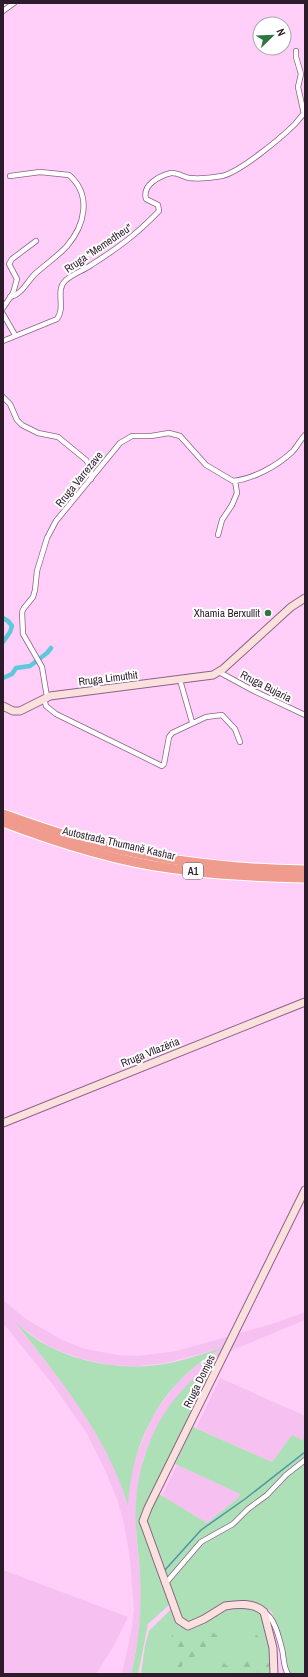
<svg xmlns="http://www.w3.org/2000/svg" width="308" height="1677" font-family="'Archivo Narrow',sans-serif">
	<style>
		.built { fill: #f6c0f0; fill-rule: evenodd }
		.grass { fill: #aee0b8 }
		.forest { fill: url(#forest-firs) }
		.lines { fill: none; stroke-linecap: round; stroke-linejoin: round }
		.stream { stroke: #4f95a6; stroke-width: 1.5 }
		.canal { stroke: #5dc9db; stroke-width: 4.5 }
		.street-casing { stroke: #8d6288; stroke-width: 6 }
		.secondary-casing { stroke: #8d6288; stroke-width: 9 }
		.highway-casing { stroke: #fff; stroke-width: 11 }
		.street { stroke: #fff; stroke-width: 4.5 }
		.secondary { stroke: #fae1dd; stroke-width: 7 }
		.highway { stroke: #ef9b8d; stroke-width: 9 }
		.poi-dot { fill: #2e7744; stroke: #fff; stroke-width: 1.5 }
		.labels { text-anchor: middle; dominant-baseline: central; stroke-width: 4; stroke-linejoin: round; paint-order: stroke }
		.shield { fill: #fff; stroke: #6c5f6b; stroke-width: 1 }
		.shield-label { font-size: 10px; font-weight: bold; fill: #2d1b2b }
		.street-label { font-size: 11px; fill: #2d1b2b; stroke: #fff }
		.poi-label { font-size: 11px; fill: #2d1b2b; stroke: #fff; text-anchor: end }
	</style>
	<defs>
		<pattern id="forest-firs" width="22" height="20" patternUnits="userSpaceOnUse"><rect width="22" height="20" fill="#aee0b8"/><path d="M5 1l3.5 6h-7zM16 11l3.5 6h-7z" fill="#96c09e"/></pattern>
	</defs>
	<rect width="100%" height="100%" fill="#ffcef9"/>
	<g class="built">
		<path d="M 3,1300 L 26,1319 L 62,1340 L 85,1349 L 117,1355 L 138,1356 L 177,1351 L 275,1323 L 305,1312 L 305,1320 L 237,1348 L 235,1347 L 233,1350 L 219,1358 L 154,1434 L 149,1443 L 143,1459 L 136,1503 L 136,1534 L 140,1574 L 141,1604 L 139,1634 L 131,1674 L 122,1674 L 132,1627 L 134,1610 L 130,1559 L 124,1523 L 117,1499 L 105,1470 L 86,1432 L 51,1382 L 3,1323 ZM 16,1324 L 50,1347 L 82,1359 L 111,1365 L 136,1366 L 165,1363 L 222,1348 L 196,1366 L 177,1383 L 152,1417 L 135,1459 L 131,1473 L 128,1504 L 113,1464 L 90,1423 L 75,1399 Z"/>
		<polygon points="220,1378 305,1416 305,1435 302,1440 292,1435 272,1462 196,1428"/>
		<polygon points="177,1465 240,1494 238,1498 207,1523 162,1496"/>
		<polygon points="3,1570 128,1617 113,1647 96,1674 3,1674"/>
	</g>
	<g class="grass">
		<path d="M 15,1322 C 23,1329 30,1335 39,1341 C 79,1365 129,1372 175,1362 C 191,1358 208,1352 224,1347 C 164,1380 132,1437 128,1505 C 106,1434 60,1380 15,1322 Z"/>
		<path d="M 219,1358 L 142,1525 L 169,1603 L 168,1606 L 148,1624 L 138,1674 L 131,1674 C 139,1642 142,1608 140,1575 C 139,1551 134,1527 136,1502 C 141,1440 168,1394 219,1358 Z"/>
		<polygon points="193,1427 272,1462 292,1435 302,1440 305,1435 305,1674 291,1674 288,1671 272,1612 265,1607 262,1612 265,1619 274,1674 141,1674 145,1646 149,1631 170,1610 172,1610 165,1577 148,1521 148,1517 159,1494 207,1523 238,1498 240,1494 175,1464"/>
	</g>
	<g class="forest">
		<polygon points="226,1608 242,1608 242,1610 220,1617 209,1629 216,1635 220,1630 225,1635 232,1631 227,1637 214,1646 210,1643 188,1662 184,1660 180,1672 174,1671 177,1659 175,1657 176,1650 173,1649 174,1639 171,1638 175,1628 180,1631 182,1629 186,1631 187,1634 183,1640 194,1648 205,1637 208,1638 212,1635 208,1629 210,1623 209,1618"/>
		<polygon points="251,1630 254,1636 257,1635 266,1645 253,1650 252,1638 247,1638 244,1634"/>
		<path d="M 242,1657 L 263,1664 L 265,1662 L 274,1666 L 274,1674 C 261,1674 250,1670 238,1669 L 234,1674 L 232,1674 L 208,1667 L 221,1660 L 227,1666 L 237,1663 L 239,1658 Z"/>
	</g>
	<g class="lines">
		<polyline class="stream" points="165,1570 201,1530 245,1499 305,1452"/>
		<g class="canal">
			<polyline points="3,618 8,621 12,626 10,632 3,642"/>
			<polyline points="3,678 12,674 16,668 30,666 47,653 51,648"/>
		</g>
		<g class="street-casing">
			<g id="street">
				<polyline points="3,11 14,3"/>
				<polyline points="296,51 296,57 301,74 298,87 304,114"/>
				<path d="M 10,297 C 23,294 27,281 36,273 C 46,264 58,256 67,246 C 85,225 92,195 69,175 L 40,172 L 10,176"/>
				<polyline points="3,308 13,293 17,279 9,264 12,259 36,241"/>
				<polyline points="3,314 15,335"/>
				<path d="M 3,341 L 57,319 C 66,307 55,291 65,281 C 72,274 83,271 91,265 C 118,248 137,234 159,211 L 158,205 L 146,199 C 142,185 159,176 171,173 C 177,172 183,177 189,178 C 200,179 211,178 222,176 C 240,172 281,138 295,124 C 298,121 301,116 305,113"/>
				<polyline points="3,397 10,404 17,420 22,425 38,433 58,437 86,460 91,468 91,479"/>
				<polyline points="218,535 222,520 232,505 237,493 235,481"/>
				<polyline points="219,672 254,691 305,715"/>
				<polyline points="180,680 192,722"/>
				<path d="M 47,697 L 42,667 L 23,634 L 22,612 L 24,608 L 33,597 L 35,590 L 37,571 L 47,538 L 56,521 L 120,443 L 132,436 L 151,436 L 169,433 L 180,436 L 206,465 L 233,481 C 253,479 277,466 292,452 C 297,447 300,440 305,435"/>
				<polyline points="44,698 46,706 56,714 162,766 164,764 169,737 172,733 206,717 222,715 235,729 240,742"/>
				<polyline points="165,1584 201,1542 233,1524 248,1509 267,1495 286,1475 305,1460"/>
				<path d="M 264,1612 C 275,1618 279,1638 282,1649 C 284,1657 283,1667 288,1674"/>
			</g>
		</g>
		<g class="secondary-casing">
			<g id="secondary">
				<polyline points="3,706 13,711 20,711 50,696 213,675 223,669 291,607 305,598"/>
				<polyline points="3,1123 305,1002"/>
				<path d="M 274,1674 L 273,1648 L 264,1612 C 254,1602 237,1604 225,1606 L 204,1619 L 188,1626 L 179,1620 L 145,1526 L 143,1521 L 148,1508 L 305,1190"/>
			</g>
		</g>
		<g class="highway-casing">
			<g id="highway">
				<path d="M 3,814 C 37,826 70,838 105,846 C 170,862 238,869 305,870"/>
				<path d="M 3,822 C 53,841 116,861 169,868 C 214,875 260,877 305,878"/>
			</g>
		</g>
		<use href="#street" class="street"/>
		<use href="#secondary" class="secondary"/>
		<use href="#highway" class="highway"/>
	</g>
	<circle class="poi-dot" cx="268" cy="613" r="4"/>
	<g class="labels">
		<rect class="shield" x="183" y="863" width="20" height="16" rx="3"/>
		<g class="shield-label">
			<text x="193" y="871">A1</text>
		</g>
		<g class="street-label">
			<text transform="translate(98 248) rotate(-34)">Rruga "Memedheu"</text>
			<text transform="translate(79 479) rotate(-51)">Rruga Varrezave</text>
			<text transform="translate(108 678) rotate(-7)">Rruga Limuthit</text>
			<text transform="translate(266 686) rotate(27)">Rruga Bujaria</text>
			<text transform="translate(119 843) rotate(13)">Autostrada Thumanë Kashar</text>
			<text transform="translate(150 1052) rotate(-22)">Rruga Vllazëria</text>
			<text transform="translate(199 1381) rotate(-64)">Rruga Domjes</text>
		</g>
		<g class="poi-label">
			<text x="260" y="613">Xhamia Berxullit</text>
		</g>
	</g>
	<rect width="308" height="1677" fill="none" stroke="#2d1b2b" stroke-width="8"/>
	<g transform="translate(272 36) rotate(67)"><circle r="19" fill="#ffffff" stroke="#aba4aa"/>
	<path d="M0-3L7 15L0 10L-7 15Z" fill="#2e7744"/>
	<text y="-6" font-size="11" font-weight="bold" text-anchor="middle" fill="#2d1b2b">N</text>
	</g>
</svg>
